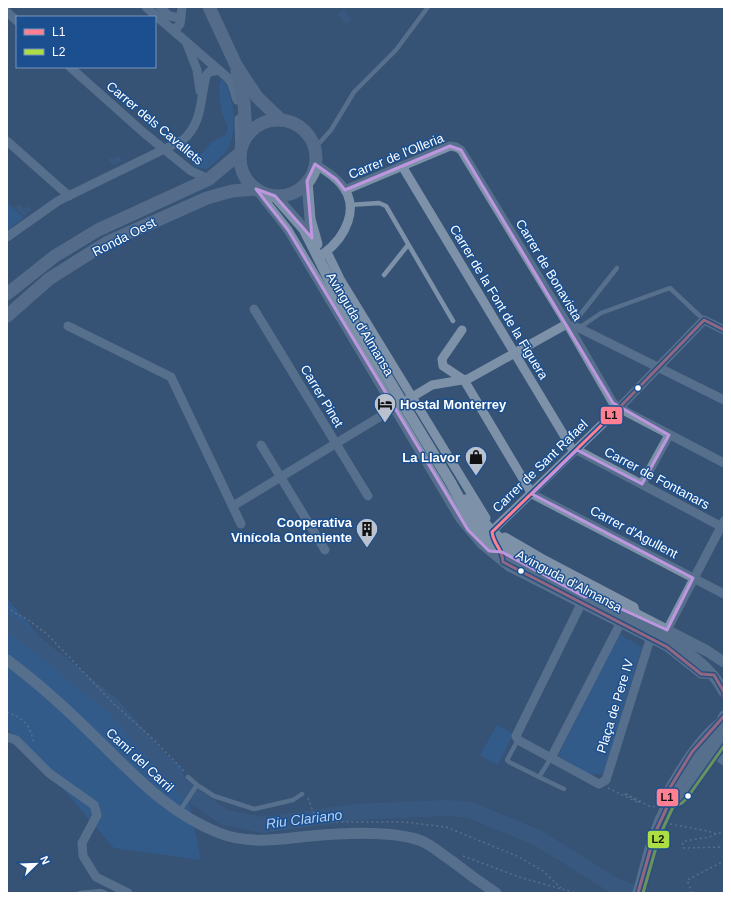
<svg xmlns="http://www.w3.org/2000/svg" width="731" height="900" font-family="Helvetica,sans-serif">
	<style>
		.green { fill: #2f66a5 }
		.water { fill: #3b618d }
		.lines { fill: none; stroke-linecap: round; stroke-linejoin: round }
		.river { stroke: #3b618d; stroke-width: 16 }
		.path { stroke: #7d92a8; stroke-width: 1.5; stroke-dasharray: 2 3; stroke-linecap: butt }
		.service { stroke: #7d92a8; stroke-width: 4.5 }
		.minor { stroke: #7d92a8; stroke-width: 9 }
		.tertiary { stroke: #7d92a8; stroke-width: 11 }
		.secondary { stroke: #798da4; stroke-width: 13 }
		.bus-1-casing { stroke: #1b4f8f; stroke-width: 6 }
		.bus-2-casing { stroke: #1b4f8f; stroke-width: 6 }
		.bus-1 { stroke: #ff8093; stroke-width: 3 }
		.bus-2 { stroke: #acdd42; stroke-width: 3 }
		.marked { fill: none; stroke: #bd96df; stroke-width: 3; stroke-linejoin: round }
		.bus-dot { fill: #fff; stroke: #1b4f8f; stroke-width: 1.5 }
		.labels { text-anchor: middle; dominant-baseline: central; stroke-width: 3; stroke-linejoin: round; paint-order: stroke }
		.street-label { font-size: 13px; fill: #fff; stroke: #1b4f8f }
		.poi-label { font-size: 13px; font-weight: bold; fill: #fff; stroke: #1b4f8f; text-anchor: end }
		.water-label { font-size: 14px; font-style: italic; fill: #b5d3f5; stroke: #1b4f8f }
		.line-badge { stroke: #1b4f8f; stroke-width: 1.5 }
		.pale-badge-label { font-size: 11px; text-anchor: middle; font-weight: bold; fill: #111 }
	</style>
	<rect width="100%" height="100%" fill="#365274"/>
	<g class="green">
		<path d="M 223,80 C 234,98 238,128 229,147 C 224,155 214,163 207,169 L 196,167 L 192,164 C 199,158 209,144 215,140 C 220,137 225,138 227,132 C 230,124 224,121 223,115 C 220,105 218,92 220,81 Z"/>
		<polygon points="7,202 24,218 7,230"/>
		<polygon points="7,598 53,653 182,769 201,860 114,848 24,743 7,729"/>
		<polygon points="619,634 642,647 605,769 602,774 590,774 558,756"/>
		<polygon points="497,725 513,734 498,765 480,755"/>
	</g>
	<g class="water">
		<polygon points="343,9 352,19 347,24 338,15"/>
		<polygon points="116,82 118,84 117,86 122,91 119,95 111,88"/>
		<polygon points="119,156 122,161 114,165 108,160 110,158 112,159"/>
		<polygon points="19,204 23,209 28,206 31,210 24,216 15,208"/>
	</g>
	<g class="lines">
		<polyline class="river" points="7,621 112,705 186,790 224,817 263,825 357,812 446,808 470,810 538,838 615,886 633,893"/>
		<g class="path">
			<polyline points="7,607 15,613 27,619 47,634 113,703 152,738 185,772"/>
			<path d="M 7,712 C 25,719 30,725 34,744"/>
			<polyline points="608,788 639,803 639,802 624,794 625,793 649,806 656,807"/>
			<polyline points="308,798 317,822 404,822 446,827 517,856 543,871 561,888"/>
			<polyline points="670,824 708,831 716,834 724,832"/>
			<path d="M 716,834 C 709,839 694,838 683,842 L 682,846 L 684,848 L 724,847"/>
			<polyline points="463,856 522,878 576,893"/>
			<polyline points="692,893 687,880 724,861"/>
		</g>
		<g class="service">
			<polyline points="315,148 331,130 354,92 396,50 428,7"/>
			<polyline points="349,205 379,203 386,206 453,321"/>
			<polyline points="384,275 408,245"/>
			<polyline points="572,325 617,268"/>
			<polyline points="579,328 601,313 670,288 704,320"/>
			<polyline points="518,740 507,760 509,762 539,777 551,758"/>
			<polyline points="188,777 197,785 214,796 254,809 293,800 302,794"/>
			<polyline points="539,777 564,789"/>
			<polyline points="179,812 197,785"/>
			<polyline points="80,893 101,891 106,893"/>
		</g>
		<g class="minor">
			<polyline points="146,7 228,78 232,84 237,100"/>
			<polyline points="160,7 169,16 181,18"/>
			<polyline points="7,12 17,21"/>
			<polyline points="174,31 180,24 182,7"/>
			<polyline points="187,44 197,70 200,91"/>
			<polyline points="70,67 144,133 191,171 209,179"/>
			<polyline points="239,119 240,153"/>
			<polyline points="7,141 69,196"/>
			<path d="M 315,164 C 324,170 333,175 340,183 C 362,207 345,238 323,254"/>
			<polyline points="402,166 574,452"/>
			<polyline points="256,189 288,230 460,519 482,545 509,567 667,647 701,674 714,675"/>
			<polyline points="345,190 450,146 456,147 461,150 568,325 613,403 619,408 724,463"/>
			<path d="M 7,237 L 58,201 L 183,140 C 203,122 200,99 206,76 L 209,72 L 219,70"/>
			<polyline points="327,252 340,279 486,518"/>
			<polyline points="254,309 368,496"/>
			<polyline points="68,326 171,377 241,524"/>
			<polyline points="462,330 442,359 443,366 464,380 532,494 724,594"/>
			<polyline points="261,445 325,550"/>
			<polyline points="577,450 724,528"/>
			<polyline points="642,484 669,435"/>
			<polyline points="233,506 432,385 468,379 565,325 579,328 724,400"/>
			<polyline points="505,537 541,558 634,607 636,615"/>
			<polyline points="492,538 493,530 619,408 704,320 724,330"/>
			<polyline points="583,600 516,736 518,740 599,784 606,780 652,633"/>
			<polyline points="667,630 724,521"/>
			<path d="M 722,721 C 700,735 679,771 666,794 L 669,803 L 679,799 L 683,795 L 700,769 L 724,738"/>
			<polyline points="7,737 16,740 49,773 94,805 97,815 82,843 83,856 96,877 128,893"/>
			<polyline points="713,752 724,761"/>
			<polyline points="551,758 620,624"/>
		</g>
		<g class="tertiary">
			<polyline points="307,181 310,219 317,244"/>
			<path d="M 275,196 L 304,229 L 334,289 L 451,483 L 472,522 L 491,544 L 513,560 L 684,650 C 701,662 714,673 724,692"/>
			<polyline points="465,500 492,532 517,553 707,651 724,662"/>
			<path d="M 7,660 C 40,684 71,713 100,742 C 137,778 169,813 219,833 C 250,845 279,839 311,836 C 343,833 388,830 419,840 C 431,844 441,854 452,861 C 466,872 481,883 496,893"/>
			<polyline points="716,734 724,716"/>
			<path d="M 638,893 C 644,873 648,853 655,833 C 667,798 697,753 724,728"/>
		</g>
		<g class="secondary">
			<polyline points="209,7 236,65 257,97 281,120"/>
			<polyline points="237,72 244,102 246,136"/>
			<circle cx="278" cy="158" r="38"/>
			<polyline points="7,294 55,256 98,230 209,179 240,153"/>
			<polyline points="7,316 49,279 106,243 207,198 232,191 256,189"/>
		</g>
		<g class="bus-1-casing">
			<g id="bus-1">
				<path d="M 724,330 L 704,320 L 619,408 L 492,532 C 494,546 502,547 503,562 L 667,647 L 701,674 L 714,675 L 724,692 L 724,698"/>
				<polyline points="638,893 655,833 669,803 666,794 692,752 724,716"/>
			</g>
		</g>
		<g class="bus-2-casing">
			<polyline id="bus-2" points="643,893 659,837 673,807 682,803 687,798 724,746"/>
		</g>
		<use href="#bus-1" class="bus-1"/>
		<use href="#bus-2" class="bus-2"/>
	</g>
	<path d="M0 0H731V900H0ZM 450,146 L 461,150 L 613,403 L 669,435 L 642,484 L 577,450 L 532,494 L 693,578 L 667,630 L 591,595 L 585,597 L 502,552 L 489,551 L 468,530 L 288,230 L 256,189 L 275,196 L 312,238 L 307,181 L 315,164 L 336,179 L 345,190 Z" fill="#365274" fill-opacity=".55" fill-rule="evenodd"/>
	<path class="marked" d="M 450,146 L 461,150 L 613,403 L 669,435 L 642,484 L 577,450 L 532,494 L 693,578 L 667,630 L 591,595 L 585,597 L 502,552 L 489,551 L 468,530 L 288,230 L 256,189 L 275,196 L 312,238 L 307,181 L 315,164 L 336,179 L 345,190 Z"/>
	<defs>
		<g id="hotel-pin" transform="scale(1.15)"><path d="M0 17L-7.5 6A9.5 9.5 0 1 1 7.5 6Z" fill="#b9c2ce" stroke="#1b4f8f"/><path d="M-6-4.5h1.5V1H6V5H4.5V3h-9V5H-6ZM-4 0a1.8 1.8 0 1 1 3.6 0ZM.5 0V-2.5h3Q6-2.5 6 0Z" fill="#111"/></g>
		<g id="shop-pin" transform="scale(1.15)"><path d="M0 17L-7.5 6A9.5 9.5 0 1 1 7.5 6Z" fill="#b9c2ce" stroke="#1b4f8f"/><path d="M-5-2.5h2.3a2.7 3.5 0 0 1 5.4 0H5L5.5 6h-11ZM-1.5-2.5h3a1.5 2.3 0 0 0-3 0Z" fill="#111"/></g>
		<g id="building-pin" transform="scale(1.15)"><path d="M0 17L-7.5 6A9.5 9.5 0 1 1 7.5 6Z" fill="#b9c2ce" stroke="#1b4f8f"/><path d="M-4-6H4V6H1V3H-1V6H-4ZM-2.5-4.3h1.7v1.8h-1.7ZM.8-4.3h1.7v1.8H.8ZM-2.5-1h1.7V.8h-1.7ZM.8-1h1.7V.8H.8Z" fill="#111"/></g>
	</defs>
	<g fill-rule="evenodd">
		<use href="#hotel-pin" x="385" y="404"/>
		<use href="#shop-pin" x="476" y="457"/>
		<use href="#building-pin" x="367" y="529"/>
	</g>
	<g class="bus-dot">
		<circle cx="638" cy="388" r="3.5"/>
		<circle cx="521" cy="571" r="3.5"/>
		<circle cx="688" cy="796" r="3.5"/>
	</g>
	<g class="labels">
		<g class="street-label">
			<text transform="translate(155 123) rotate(40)">Carrer dels Cavallets</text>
			<text transform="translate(396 156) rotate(-22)">Carrer de l'Olleria</text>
			<text transform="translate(124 237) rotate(-27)">Ronda Oest</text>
			<text transform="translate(549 270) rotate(59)">Carrer de Bonavista</text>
			<text transform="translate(499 302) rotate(59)">Carrer de la Font de la Figuera</text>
			<text transform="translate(360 324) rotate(59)">Avinguda d'Almansa</text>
			<text transform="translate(322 396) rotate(59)">Carrer Pinet</text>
			<text transform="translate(540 466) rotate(-44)">Carrer de Sant Rafael</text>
			<text transform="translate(657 478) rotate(28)">Carrer de Fontanars</text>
			<text transform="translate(634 532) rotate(28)">Carrer d'Agullent</text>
			<text transform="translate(569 581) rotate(28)">Avinguda d'Almansa</text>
			<text transform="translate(615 706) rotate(-73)">Plaça de Pere IV</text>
			<text transform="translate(140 760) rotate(43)">Camí del Carril</text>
		</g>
		<g class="poi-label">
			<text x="400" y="404" text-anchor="start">Hostal Monterrey</text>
			<text x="460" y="457">La Llavor</text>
			<text x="352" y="522">Cooperativa<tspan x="352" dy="15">Vinícola Onteniente</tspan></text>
		</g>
		<g class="water-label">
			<text transform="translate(304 819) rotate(-7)">Riu Clariano</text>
		</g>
	</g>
	<g class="line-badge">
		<rect x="600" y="406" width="23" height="19" rx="4" fill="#ff8093"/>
		<rect x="656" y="788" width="23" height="19" rx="4" fill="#ff8093"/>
		<rect x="647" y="830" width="23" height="19" rx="4" fill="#acdd42"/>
	</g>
	<g class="pale-badge-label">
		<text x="611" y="419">L1</text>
		<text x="667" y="801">L1</text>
		<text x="658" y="843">L2</text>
	</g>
	<rect width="731" height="900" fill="none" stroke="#ffffff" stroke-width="16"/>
	<rect x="16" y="16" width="140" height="52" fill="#1b4f8f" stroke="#7695bc"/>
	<rect x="24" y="29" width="20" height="6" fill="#ff8093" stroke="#7695bc"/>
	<text x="52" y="36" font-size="12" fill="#ffffff">L1</text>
	<rect x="24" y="49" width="20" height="6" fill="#acdd42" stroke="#7695bc"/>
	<text x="52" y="56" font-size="12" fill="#ffffff">L2</text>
	<g transform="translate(36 864) rotate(67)" stroke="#1b4f8f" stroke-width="3" paint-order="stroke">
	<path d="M0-3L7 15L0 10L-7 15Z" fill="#ffffff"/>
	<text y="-6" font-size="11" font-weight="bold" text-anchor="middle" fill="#ffffff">N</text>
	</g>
</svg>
